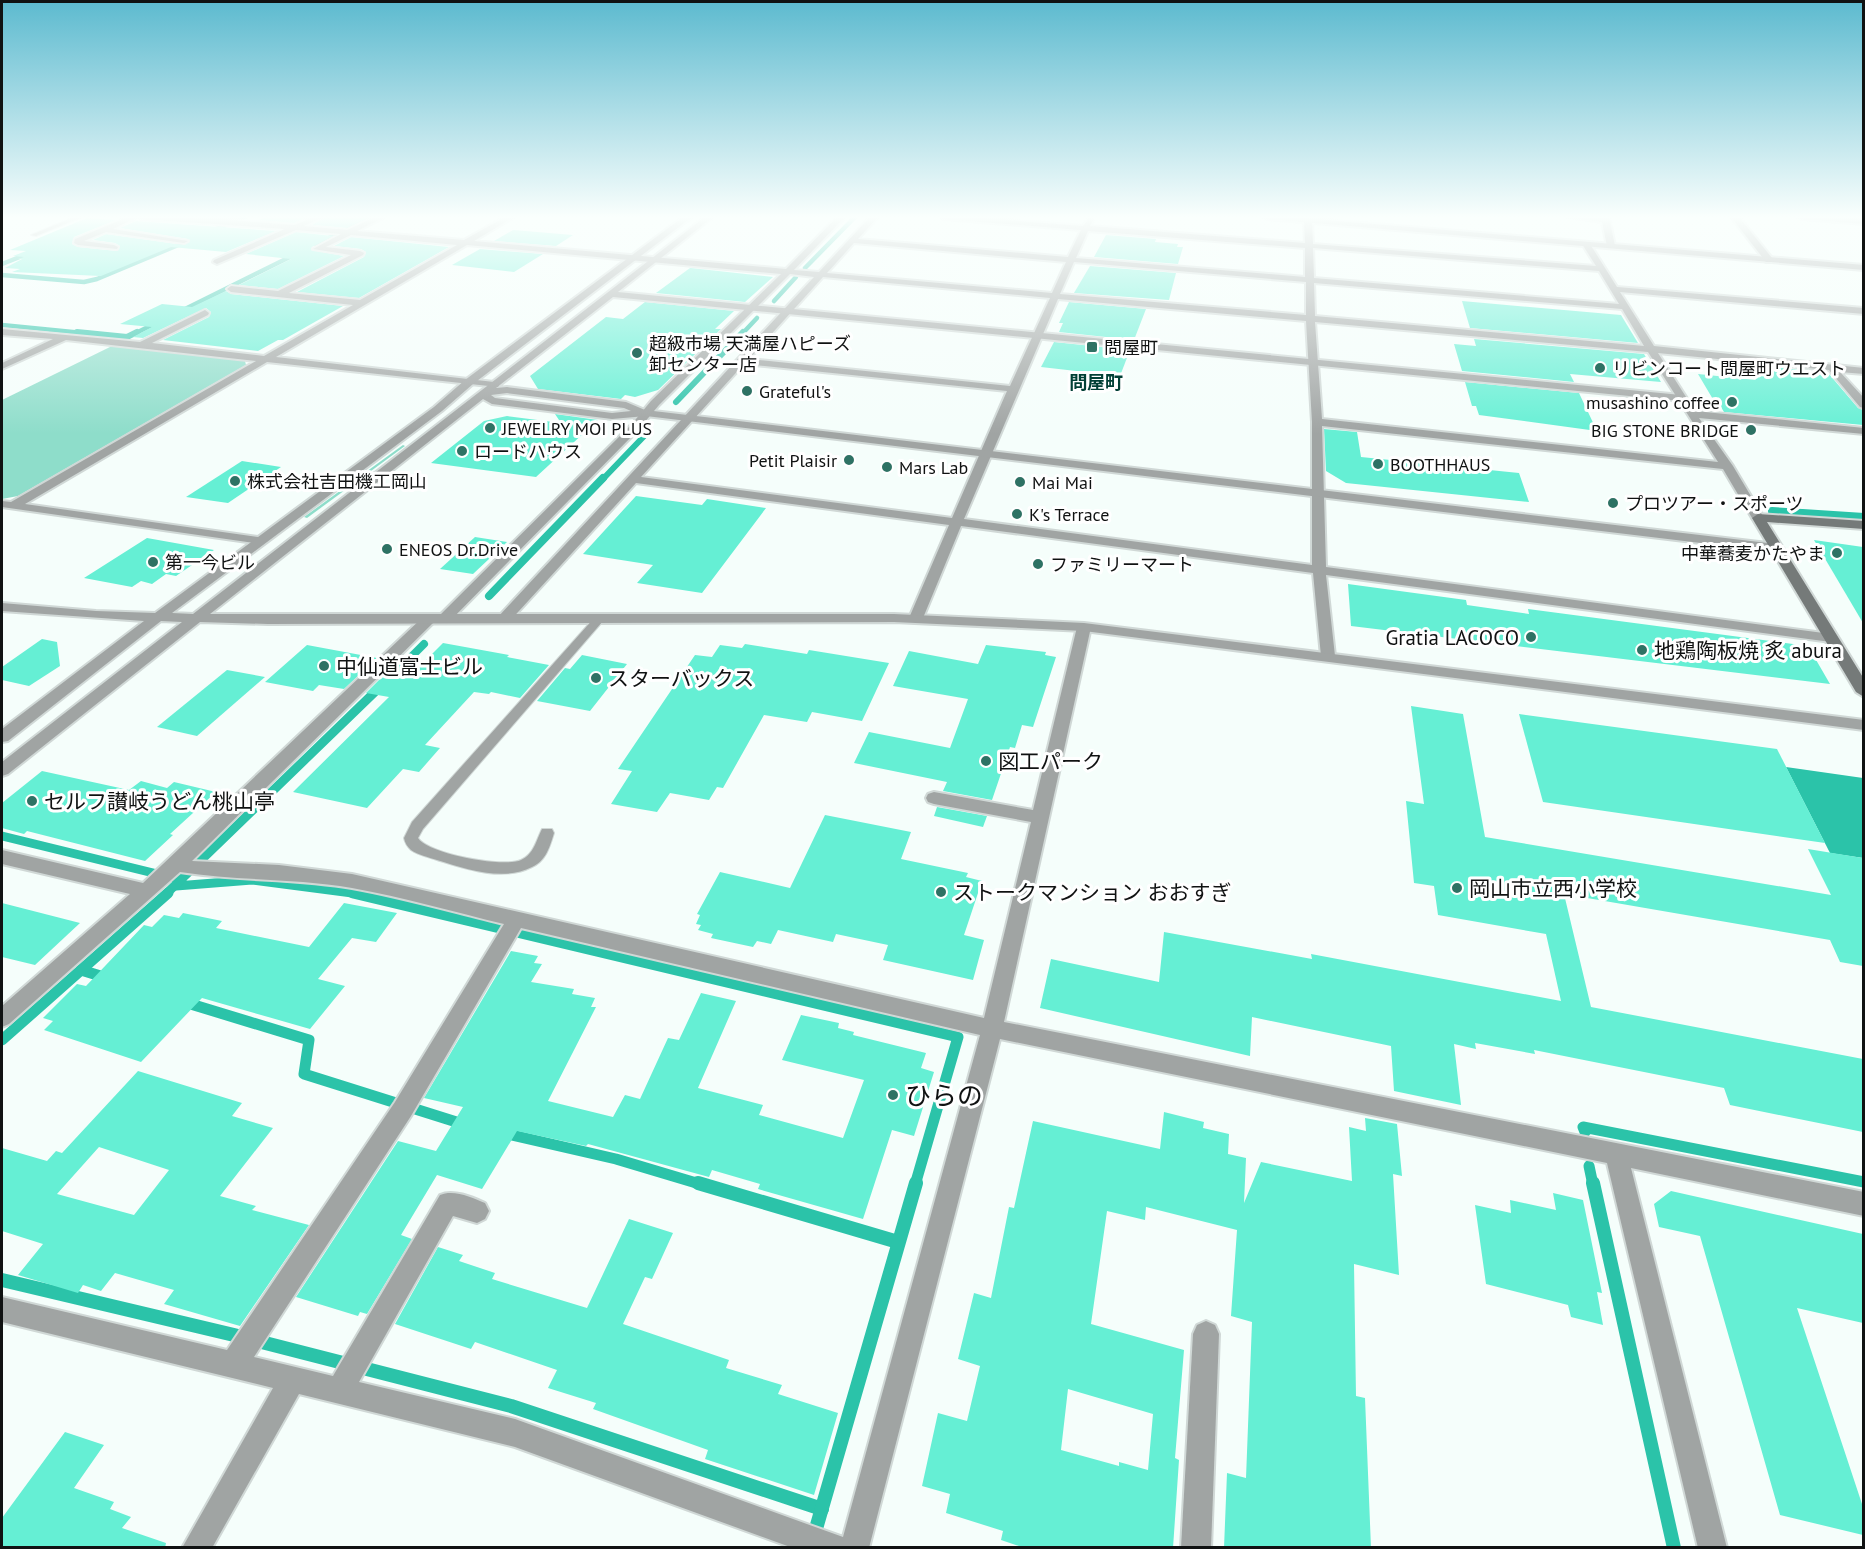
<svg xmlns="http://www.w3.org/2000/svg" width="1865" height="1549" font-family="'PT Sans','Noto Sans JP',sans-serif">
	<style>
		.green { fill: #8eddca }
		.water { fill: #2bc3a9 }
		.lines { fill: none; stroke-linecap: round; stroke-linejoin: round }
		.stream-far5 { stroke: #2bc3a9; stroke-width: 4.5 }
		.stream-far4 { stroke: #2bc3a9; stroke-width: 6 }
		.stream-far3 { stroke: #2bc3a9; stroke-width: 8 }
		.stream-far2 { stroke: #2bc3a9; stroke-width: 9 }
		.stream-far1 { stroke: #2bc3a9; stroke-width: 11 }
		.stream { stroke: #2bc3a9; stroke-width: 14 }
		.building { fill: #65efd4; fill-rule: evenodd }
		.service-casing { stroke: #d0d8d6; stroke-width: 2 }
		.minor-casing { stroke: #d0d8d6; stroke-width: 4 }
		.tertiary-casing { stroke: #d0d8d6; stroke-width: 4 }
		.secondary-casing { stroke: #d0d8d6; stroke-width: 4 }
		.service { fill: #a0a4a3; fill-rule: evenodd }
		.minor { fill: #a0a4a3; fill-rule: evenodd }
		.tertiary { fill: #a0a4a3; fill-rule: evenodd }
		.secondary { fill: #757a79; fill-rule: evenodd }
		.poi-dot { fill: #2e7264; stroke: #fff; stroke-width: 2 }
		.labels { text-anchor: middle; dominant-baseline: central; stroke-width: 6; stroke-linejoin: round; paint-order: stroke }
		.far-poi-label { font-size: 18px; fill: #101212; stroke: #fff; text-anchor: start }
		.far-neighbourhood-label { font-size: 18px; font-weight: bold; fill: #024036; stroke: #fff }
		.poi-label { font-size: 21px; fill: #101212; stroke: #fff; text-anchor: start }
		.near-poi-label { font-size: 26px; fill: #101212; stroke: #fff; text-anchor: start }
	</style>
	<rect width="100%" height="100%" fill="#f5fefb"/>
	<g class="green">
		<polygon points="112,346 245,361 246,365 18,496 2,499 2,400"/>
		<polygon points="403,445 405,446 307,518 304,517"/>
	</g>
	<polygon class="water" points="1786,767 1863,778 1863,858 1830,853"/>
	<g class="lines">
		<g class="stream-far5">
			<polyline points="1855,217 1864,225"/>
			<polyline points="316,244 373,217"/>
			<polyline points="2,264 30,253"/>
			<polyline points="805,268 855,217"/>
			<polyline points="2,275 84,282 97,279 245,217"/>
			<polyline points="774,301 796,277"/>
			<polyline points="179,312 296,254"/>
			<polyline points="2,325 93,334"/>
			<polyline points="134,334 158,322"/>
			<polyline points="742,334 757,318"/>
		</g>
		<g class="stream-far4">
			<polyline points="77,332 127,337 137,332"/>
			<polyline points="676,402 743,332"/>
			<polyline points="602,480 649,431"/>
		</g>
		<g class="stream-far3">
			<polyline points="1772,511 1864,517"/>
			<polyline points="489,596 603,478"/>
			<polyline points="405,663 424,644"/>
		</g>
		<g class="stream-far2">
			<polyline points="398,670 406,662"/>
			<polyline points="2,836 182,880"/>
			<polyline points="176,886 252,880 360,894"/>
			<polyline points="166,894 381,686"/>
		</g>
		<g class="stream-far1">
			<polyline points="353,893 958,1037 915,1185"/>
			<polyline points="81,970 107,978"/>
			<polyline points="184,1002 309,1040 304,1074 466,1125"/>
			<polyline points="2,1040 168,893"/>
			<polyline points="1585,1132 1583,1127 1864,1182"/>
			<polyline points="503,1133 616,1159 703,1185"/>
			<polyline points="1589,1166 1593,1185"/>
		</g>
		<g class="stream">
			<polyline points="698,1183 898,1242"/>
			<polyline points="1593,1183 1674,1548"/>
			<polyline points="2,1280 234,1335 511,1406 822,1509"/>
			<polyline points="813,1539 916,1183"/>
		</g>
	</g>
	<g class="building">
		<polygon points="266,217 308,217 294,223 258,220"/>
		<polygon points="325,217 370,217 346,228 312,225"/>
		<polygon points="87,218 116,220 74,237 72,244 78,247 117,251 120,246 115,243 93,240 106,234 184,245 190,242 188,239 120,228 136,221 276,231 226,252 171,247 101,276 12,272 20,269 5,268 22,259 18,259 24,257 13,256 26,251 10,250"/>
		<polygon points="513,230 573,235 556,246 494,241"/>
		<polygon points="296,232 333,236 312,247 311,250 344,256 278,289 239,285 291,259 246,254"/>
		<polygon points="1106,235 1156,239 1155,242 1178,244 1177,247 1183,247 1178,264 1094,257"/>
		<polygon points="351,237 449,247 359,298 297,292 364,257 366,252 361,249 334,246"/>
		<polygon points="480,249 543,254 514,272 452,265"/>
		<polygon points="1090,266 1176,273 1169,300 1074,293"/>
		<polygon points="690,268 691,268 773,277 745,302 656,293"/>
		<polygon points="226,291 231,294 343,306 283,340 278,340 258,351 163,340 209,317 211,312 206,308 143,338 133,337 152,327 120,324 162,304 192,307"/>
		<polygon points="1462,301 1621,315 1638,343 1470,328"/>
		<polygon points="645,302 734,311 715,329 721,329 658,390 635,397 625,395 621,399 538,389 530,376 606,317 623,319"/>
		<polygon points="1069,302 1146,309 1134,340 1059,332 1063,323 1059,323"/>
		<polygon points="1474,339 1644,354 1661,382 1570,374 1574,382 1462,371 1454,344 1476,346"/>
		<polygon points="1054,342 1130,350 1120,376 1041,367"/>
		<polygon points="1774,367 1829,374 1858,408 1863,410 1863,425 1724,412 1718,402 1714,401 1698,374 1756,380 1749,371 1772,373 1770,369 1776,370"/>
		<polygon points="1465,382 1579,393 1597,431 1479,415 1476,406 1472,406"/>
		<polygon points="555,414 598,420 536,477 431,463 484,421 507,416 561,423"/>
		<polygon points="1324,429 1357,432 1361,457 1519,473 1529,502 1346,483 1326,471"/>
		<polygon points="242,461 281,467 228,503 186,497"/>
		<polygon points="636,496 702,505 707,499 766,508 702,593 637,583 653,565 583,554"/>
		<polygon points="475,537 507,542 473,574 440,569"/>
		<polygon points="147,538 214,550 176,576 166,574 152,584 141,581 132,587 84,578"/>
		<polygon points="1814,540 1863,547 1863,623"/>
		<polygon points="1348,584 1466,600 1467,605 1529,614 1528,609 1808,646 1830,684 1351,626"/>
		<polygon points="42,639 57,642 60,666 29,686 2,680 2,667"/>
		<polygon points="443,643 509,655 507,657 549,665 520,698 491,692 489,694 474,692 425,745 440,748 419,772 403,769 367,808 293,792 389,697 366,693 398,661 421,665"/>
		<polygon points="745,644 807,654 809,650 889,663 862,721 812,712 807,722 764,715 723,788 717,787 709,800 670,793 657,812 611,804 632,771 618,769 695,655 712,657 720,645 742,648"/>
		<polygon points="307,645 377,658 344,689 319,685 313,691 265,682"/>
		<polygon points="986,645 1046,652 1045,655 1056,657 1033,727 1022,725 1015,748 1010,747 992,800 943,791 947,782 854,763 869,732 950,748 968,699 893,686 909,651 978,664"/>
		<polygon points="582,655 627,664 590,711 537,701 565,668 570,669"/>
		<polygon points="227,670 265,677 197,736 157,727"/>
		<polygon points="1411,706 1463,714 1485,837 1831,895 1808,849 1863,858 1863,966 1840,962 1830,940 1564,894 1591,1007 1863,1059 1863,1132 1730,1105 1724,1088 1534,1050 1535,1054 1475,1043 1476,1049 1454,1044 1461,1105 1394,1091 1391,1046 1252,1017 1250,1056 1040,1008 1051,959 1159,982 1164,932 1312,959 1311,954 1561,1001 1546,934 1438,915 1434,886 1414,883 1406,801 1424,804"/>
		<polygon points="1519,714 1777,749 1825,843 1543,802"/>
		<polygon points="42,771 129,790 141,781 167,788 174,782 216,792 170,834 173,835 145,861 27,831 24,834 2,828 2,803"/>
		<polygon points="937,807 987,816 983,827 934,816"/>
		<polygon points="825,815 911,832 901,859 968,873 966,877 982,881 964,935 984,940 973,980 883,960 888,945 836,934 833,942 778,930 771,944 757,941 753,947 711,938 713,934 698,930 701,925 696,924 700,915 697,914 720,872 790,888"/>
		<polygon points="2,903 80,923 35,965 2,957"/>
		<polygon points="344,903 397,913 376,942 352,938 318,979 345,986 310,1029 202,998 141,1062 44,1030 53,1021 43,1018 77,984 86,986 144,925 152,927 164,915 179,918 183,913 222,921 216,928 309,947"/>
		<polygon points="511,951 538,956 534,963 542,964 531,982 574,989 572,994 595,998 591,1007 596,1007 548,1101 613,1117 625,1095 640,1099 668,1038 679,1040 701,993 736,1001 698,1088 763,1105 759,1115 843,1138 864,1080 782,1060 801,1015 839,1023 838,1028 854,1032 853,1035 926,1053 921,1068 934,1072 914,1136 892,1130 863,1219 758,1189 760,1184 712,1170 709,1177 588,1144 586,1146 517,1131 482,1189 437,1175 401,1235 412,1239 367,1314 360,1312 358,1316 296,1297 398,1141 436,1151 463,1107 424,1098"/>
		<path d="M 138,1071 L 242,1103 L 232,1116 L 273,1128 L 220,1196 L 256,1206 L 252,1210 L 309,1225 L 240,1326 L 164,1304 L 174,1290 L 115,1273 L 101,1291 L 83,1285 L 78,1293 L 18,1275 L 43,1244 L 2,1231 L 2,1148 L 47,1161 L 56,1151 L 62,1153 ZM 99,1147 L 169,1170 L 134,1215 L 57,1194 Z"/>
		<path d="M 1164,1112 L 1204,1122 L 1203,1128 L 1229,1134 L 1228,1154 L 1246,1158 L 1244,1203 L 1261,1162 L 1352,1181 L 1349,1127 L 1366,1131 L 1365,1118 L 1397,1124 L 1402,1176 L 1393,1174 L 1399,1275 L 1354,1264 L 1356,1396 L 1365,1398 L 1371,1548 L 1224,1548 L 1227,1473 L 1246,1478 L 1252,1322 L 1231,1316 L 1237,1230 L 1146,1207 L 1145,1220 L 1107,1211 L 1091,1324 L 1184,1350 L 1175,1458 L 1179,1460 L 1173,1548 L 1025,1548 L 1001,1540 L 1003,1531 L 946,1513 L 950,1494 L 922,1486 L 938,1413 L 967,1421 L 980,1366 L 958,1359 L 974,1293 L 991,1298 L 1009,1207 L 1014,1208 L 1033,1121 L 1160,1149 ZM 1068,1389 L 1153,1414 L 1148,1470 L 1119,1462 L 1119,1466 L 1061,1450 Z"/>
		<polygon points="1671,1191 1863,1234 1863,1323 1797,1308 1863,1507 1863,1535 1780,1515 1700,1236 1659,1227 1654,1204"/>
		<polygon points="1553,1193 1583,1200 1602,1293 1597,1292 1603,1325 1571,1317 1568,1305 1486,1284 1475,1205 1511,1213 1510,1200 1556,1210"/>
		<polygon points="629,1219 673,1233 652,1279 645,1277 623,1324 729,1360 726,1368 782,1385 778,1394 838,1413 814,1495 705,1459 708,1450 593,1409 596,1403 548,1388 557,1370 475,1342 471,1349 395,1324 438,1247 463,1255 459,1261 495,1273 492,1279 587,1308"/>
		<polygon points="65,1432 104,1445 74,1488 114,1502 110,1509 131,1517 122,1528 166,1543 165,1548 2,1548 2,1518"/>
	</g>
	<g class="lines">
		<g class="service-casing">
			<g id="service">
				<polygon points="74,217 82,217 36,236 31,235"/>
				<path d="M 599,616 L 605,619 L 603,621 L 423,829 L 418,838 C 428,854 504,868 521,860 C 534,854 536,841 542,829 L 552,829 L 554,833 C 550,846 546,861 532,867 C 503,882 466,869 437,860 C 428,857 418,855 411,850 C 407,846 405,843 404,838 L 412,822 L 595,617 Z"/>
			</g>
		</g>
		<g class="minor-casing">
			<g id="minor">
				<polygon points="128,217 138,217 113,229 188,241 184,243 106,232 84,241 114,245 118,247 117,249 78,245 74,243 75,239"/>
				<path d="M 138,217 L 220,219 L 294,225 L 313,217 L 323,217 L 304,226 L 347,230 L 375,217 L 385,217 L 357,231 L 464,240 L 505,217 L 514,217 L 474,241 L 786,269 L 837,217 L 845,217 L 794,270 L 819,272 L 870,217 L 878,217 L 858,239 L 1068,257 L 1081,230 L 944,219 L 940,217 L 970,217 L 1083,226 L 1089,218 L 1093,220 L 1090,226 L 1305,243 L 1304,220 L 1308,218 L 1312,220 L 1313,244 L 1596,266 L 1582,244 L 1586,242 L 1590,244 L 1617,287 L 1864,308 L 1864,314 L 1620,292 L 1654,346 L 1864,368 L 1864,374 L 1840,372 L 1864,398 L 1864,408 L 1860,407 L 1829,370 L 1658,353 L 1695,411 L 1864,428 L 1864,434 L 1699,418 L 1733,466 L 1764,518 L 1758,522 L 1752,518 L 1723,469 L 1322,426 L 1326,567 L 1831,634 L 1838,638 L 1831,642 L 1326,575 L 1335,656 L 1328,660 L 1321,656 L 1313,573 L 961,526 L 923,618 L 916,622 L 909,618 L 949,525 L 636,483 L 508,623 L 498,623 L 496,620 L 498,617 L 814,277 L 790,274 L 659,405 L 639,429 L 449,622 L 439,622 L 437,619 L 439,616 L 631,425 L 651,401 L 781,274 L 467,245 L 276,357 L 494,382 L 499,385 L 498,387 L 267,362 L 25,504 L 258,537 L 264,541 L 262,544 L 2,507 L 2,501 L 11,502 L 256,361 L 66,340 L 2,369 L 2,363 L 53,339 L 2,335 L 2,329 L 140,342 L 205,310 L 209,313 L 208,315 L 152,343 L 264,356 L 353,305 L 231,292 L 227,289 L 231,286 L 278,291 L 351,255 L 313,249 L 341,234 L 296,230 L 217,264 L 213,262 L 214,260 L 285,229 L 142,219 ZM 1088,231 L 1305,248 L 1305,277 L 1076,258 ZM 351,235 L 457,245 L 360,300 L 289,293 L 363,255 L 364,253 L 360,251 L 326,247 ZM 854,243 L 1066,262 L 1052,293 L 827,273 ZM 1313,248 L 1599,271 L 1619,304 L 1314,278 ZM 1074,262 L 1306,282 L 1306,315 L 1060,294 ZM 823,277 L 1050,298 L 1010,386 L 749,359 ZM 1314,283 L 1622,309 L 1644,346 L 1315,316 ZM 1058,299 L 1306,321 L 1312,422 L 1312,565 L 964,519 ZM 1315,322 L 1648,352 L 1718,462 L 1322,419 ZM 744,364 L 1007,391 L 952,518 L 641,477 Z"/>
				<polygon points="1567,217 1609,217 1615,246 1611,248 1607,246 1602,222"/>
				<polygon points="1731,217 1739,217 1772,258 1772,262 1766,262"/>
				<polygon points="1798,217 1864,220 1864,224 1802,219"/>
				<path d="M 428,616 L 433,617 L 435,620 L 433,623 L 192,861 L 279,865 L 352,874 L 984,1018 L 1031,822 L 934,804 L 928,802 L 926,798 L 928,794 L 934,792 L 1033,810 L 1077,627 L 1079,624 L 1089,624 L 1091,627 L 1004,1022 L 1864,1192 L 1864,1216 L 1631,1168 L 1727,1548 L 1698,1548 L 1607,1163 L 1000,1039 L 869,1548 L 793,1548 L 515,1447 L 299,1394 L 212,1548 L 182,1548 L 273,1388 L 2,1322 L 2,1297 L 227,1350 L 395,1102 L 504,924 C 454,912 403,897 352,888 C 295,878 237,881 180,872 L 9,1024 L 2,1027 L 2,1006 L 130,894 L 2,864 L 2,850 L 143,883 L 423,617 ZM 521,928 L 980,1035 L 843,1537 L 515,1419 L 359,1382 L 453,1216 L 477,1223 L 485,1219 L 489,1211 L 485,1203 C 472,1197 453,1189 440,1195 L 333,1376 L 254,1357 L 411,1116 Z"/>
				<polygon points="1206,1321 1215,1325 1219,1334 1211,1548 1181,1548 1193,1334 1197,1325"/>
			</g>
		</g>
		<g class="tertiary-casing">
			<g id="tertiary">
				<path d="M 683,217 L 692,217 L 473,384 L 442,411 L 172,613 L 193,614 L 705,217 L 713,217 L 618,292 L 1681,395 L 1686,398 L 1681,401 L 613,297 L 496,388 L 507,387 L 626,402 L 645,410 L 1776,544 L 1782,548 L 1776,552 L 646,416 L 612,419 L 492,404 L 483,399 L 210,614 L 894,614 L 1084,623 L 1864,720 L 1864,730 L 1084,631 L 894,622 L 268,624 L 200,622 L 8,774 L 2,776 L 2,762 L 182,622 L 161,621 L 8,741 L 2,742 L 2,729 L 144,621 L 2,611 L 2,603 L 96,611 L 155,613 L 434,407 L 465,380 ZM 507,393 L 624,408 L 631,411 L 612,413 L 495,398 L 491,395 Z"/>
				<polygon points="1263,217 1291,217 1864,265 1864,270 1267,219"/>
			</g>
		</g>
		<g class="secondary-casing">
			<polygon id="secondary" points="1758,514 1864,521 1864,529 1767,522 1864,679 1864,697 1856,692 1752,518"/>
		</g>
		<use href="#service" class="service"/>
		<use href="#minor" class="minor"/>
		<use href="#tertiary" class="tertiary"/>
		<use href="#secondary" class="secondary"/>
	</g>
	<linearGradient id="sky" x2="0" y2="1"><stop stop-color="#5cbacf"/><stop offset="0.5" stop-color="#fafffd"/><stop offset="1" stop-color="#fafffd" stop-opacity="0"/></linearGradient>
	<rect width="1865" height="434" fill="url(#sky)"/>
	<g class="poi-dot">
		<rect x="1086" y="341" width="12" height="12" rx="3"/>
		<circle cx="637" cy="353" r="6"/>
		<circle cx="1600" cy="368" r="6"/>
		<circle cx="747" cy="391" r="6"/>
		<circle cx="1732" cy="402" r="6"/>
		<circle cx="490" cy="428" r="6"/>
		<circle cx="1751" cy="430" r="6"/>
		<circle cx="462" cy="451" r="6"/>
		<circle cx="849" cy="460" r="6"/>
		<circle cx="1378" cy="464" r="6"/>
		<circle cx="887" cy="467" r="6"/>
		<circle cx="235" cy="481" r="6"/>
		<circle cx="1020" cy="482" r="6"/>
		<circle cx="1613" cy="503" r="6"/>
		<circle cx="1017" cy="514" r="6"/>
		<circle cx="387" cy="549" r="6"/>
		<circle cx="1837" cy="553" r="6"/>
		<circle cx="153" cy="562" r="6"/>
		<circle cx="1038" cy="564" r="6"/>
		<circle cx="1531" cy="637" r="6"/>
		<circle cx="1642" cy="650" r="6"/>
		<circle cx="324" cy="666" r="6"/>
		<circle cx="596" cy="678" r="6"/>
		<circle cx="986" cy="761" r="6"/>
		<circle cx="32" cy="801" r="6"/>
		<circle cx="1457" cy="888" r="6"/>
		<circle cx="941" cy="892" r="6"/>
		<circle cx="893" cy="1095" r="6"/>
	</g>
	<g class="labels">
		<g class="far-poi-label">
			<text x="649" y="343">超級市場 天満屋ハピーズ<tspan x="649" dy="21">卸センター店</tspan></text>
			<text x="1104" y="347">問屋町</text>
			<text x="1612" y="368">リビンコート問屋町ウエスト</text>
			<text x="759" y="391">Grateful's</text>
			<text x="1720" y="402" text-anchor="end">musashino coffee</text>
			<text x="502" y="428">JEWELRY MOI PLUS</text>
			<text x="1739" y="430" text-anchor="end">BIG STONE BRIDGE</text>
			<text x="474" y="451">ロードハウス</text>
			<text x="837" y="460" text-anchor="end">Petit Plaisir</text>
			<text x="1390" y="464">BOOTHHAUS</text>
			<text x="899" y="467">Mars Lab</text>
			<text x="247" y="481">株式会社吉田機工岡山</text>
			<text x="1032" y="482">Mai Mai</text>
			<text x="1625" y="503">プロツアー・スポーツ</text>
			<text x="1029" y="514">K's Terrace</text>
			<text x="399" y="549">ENEOS Dr.Drive</text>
			<text x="1825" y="553" text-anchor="end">中華蕎麦かたやま</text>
			<text x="165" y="562">第一今ビル</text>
			<text x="1050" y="564">ファミリーマート</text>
		</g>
		<g class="far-neighbourhood-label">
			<text x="1096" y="382">問屋町</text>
		</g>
		<g class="poi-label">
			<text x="1519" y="637" text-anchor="end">Gratia LACOCO</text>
			<text x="1654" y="650">地鶏陶板焼 炙 abura</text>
			<text x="336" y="666">中仙道富士ビル</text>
			<text x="608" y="678">スターバックス</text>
			<text x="998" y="761">図工パーク</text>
			<text x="44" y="801">セルフ讃岐うどん桃山亭</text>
			<text x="1469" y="888">岡山市立西小学校</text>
			<text x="953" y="892">ストークマンション おおすぎ</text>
		</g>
		<g class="near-poi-label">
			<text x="905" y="1095">ひらの</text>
		</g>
	</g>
	<rect width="1865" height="1549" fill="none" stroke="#101212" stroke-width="6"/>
</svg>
